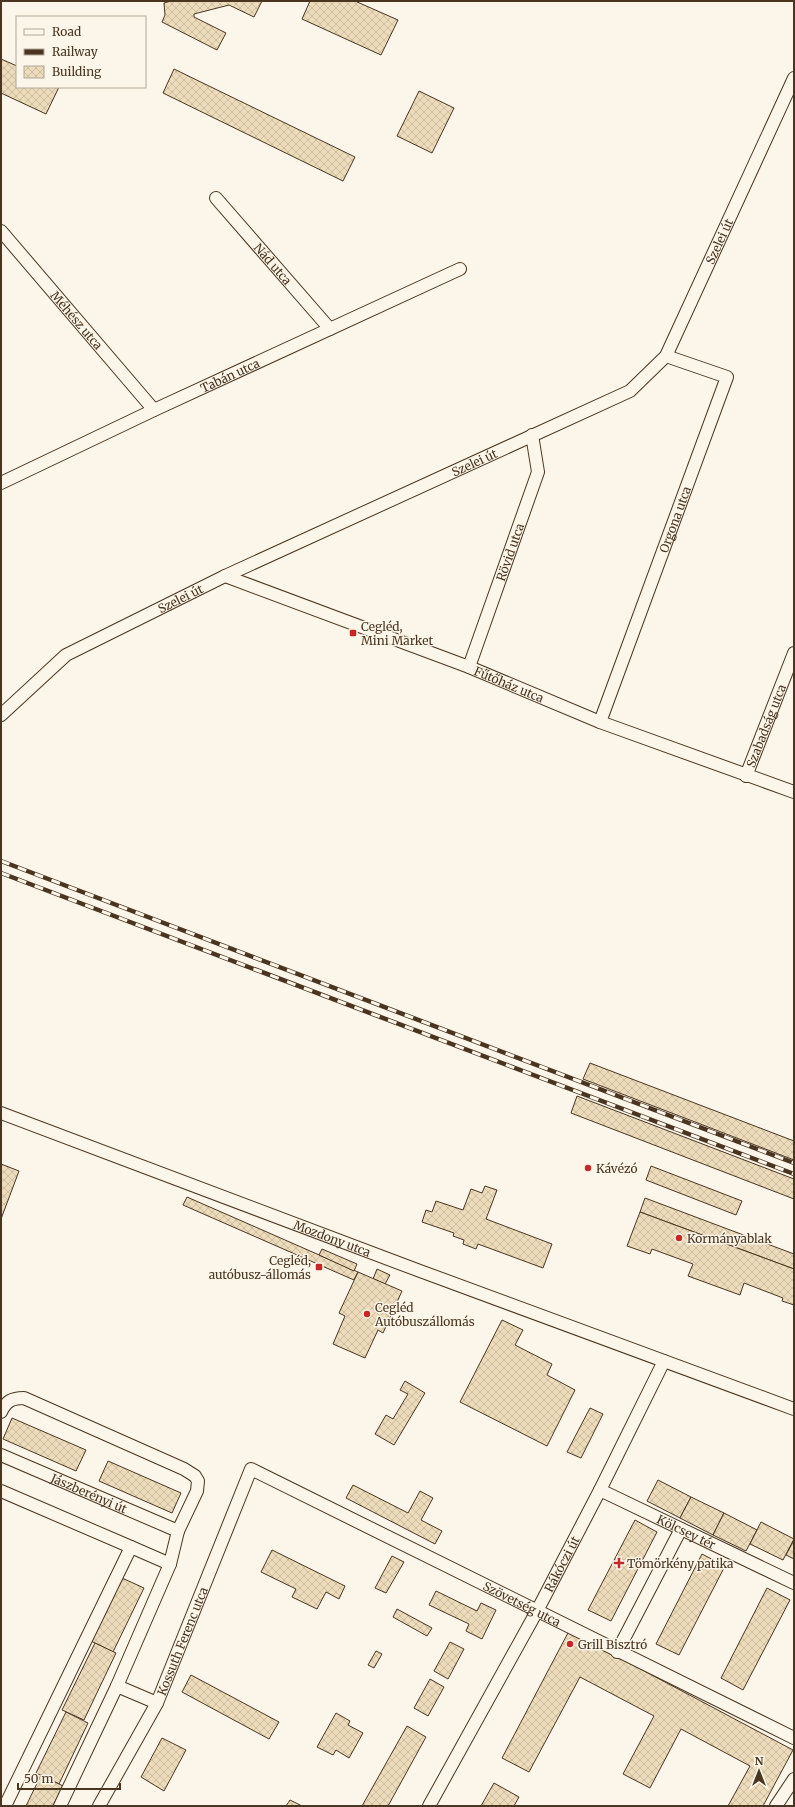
<svg xmlns="http://www.w3.org/2000/svg" width="795" height="1807" font-family="Merriweather,serif">
	<style>
		.building { fill: url(#building-cross-hatch); stroke: #4a3520 }
		.lines { fill: none; stroke-linecap: round; stroke-linejoin: round }
		.minor-casing { stroke: #4a3520; stroke-width: 14 }
		.minor { stroke: #fbf6e9; stroke-width: 12 }
		.rail-casing { stroke: #4a3520; stroke-width: 4.5 }
		.rail { stroke: #fbf6e9; stroke-width: 3; stroke-dasharray: 9; stroke-linecap: butt }
		.poi-dot { fill: #c62828; stroke: #fbf6e9; stroke-width: 1.5 }
		.labels { text-anchor: middle; dominant-baseline: central; stroke-width: 3; stroke-linejoin: round; paint-order: stroke }
		.street-label { font-size: 12px; fill: #4a3520; stroke: #fbf6e9 }
		.poi-label { font-size: 12px; fill: #4a3520; stroke: #fbf6e9; text-anchor: start }
	</style>
	<defs>
		<pattern id="building-cross-hatch" width="8" height="8" patternUnits="userSpaceOnUse"><rect width="8" height="8" fill="#ecdcbc"/><path d="M0 0l8 8M0 8l8-8" fill="none" stroke="#ccbda1"/></pattern>
	</defs>
	<rect width="100%" height="100%" fill="#fbf6e9"/>
	<g class="building">
		<polygon points="171,1 262,1 254,17 229,5 194,14 194,17 226,33 217,50 162,22 165,15 164,3"/>
		<polygon points="310,1 355,1 398,20 381,55 302,19"/>
		<polygon points="1,59 17,66 17,87 59,87 46,114 1,93"/>
		<polygon points="174,69 355,157 343,181 163,93"/>
		<polygon points="419,91 454,108 432,153 397,136"/>
		<polygon points="590,1063 794,1141 794,1160 583,1079"/>
		<polygon points="577,1096 794,1179 794,1199 571,1113"/>
		<polygon points="1,1164 19,1171 1,1219"/>
		<polygon points="651,1166 742,1201 736,1215 646,1180"/>
		<polygon points="485,1186 497,1190 486,1219 552,1244 543,1268 478,1244 476,1249 463,1244 464,1240 453,1236 454,1233 422,1222 426,1210 432,1212 436,1201 463,1210 471,1189 482,1193"/>
		<polygon points="187,1197 358,1272 354,1280 183,1205"/>
		<polygon points="645,1198 794,1254 794,1269 640,1212"/>
		<polygon points="640,1212 794,1269 794,1305 782,1301 783,1298 744,1283 740,1295 688,1276 693,1264 652,1249 650,1254 627,1246"/>
		<polygon points="322,1249 357,1264 354,1271 319,1255"/>
		<polygon points="377,1269 390,1275 385,1284 373,1279"/>
		<polygon points="358,1272 402,1291 383,1333 378,1330 365,1358 333,1344 345,1316 339,1313"/>
		<polygon points="502,1320 523,1330 515,1345 552,1364 547,1375 575,1390 547,1446 460,1402"/>
		<polygon points="405,1381 425,1393 394,1445 375,1434 386,1415 393,1419 408,1394 400,1390"/>
		<polygon points="590,1408 603,1414 581,1458 567,1452"/>
		<polygon points="12,1418 86,1450 76,1471 3,1439"/>
		<polygon points="108,1461 181,1493 172,1513 99,1481"/>
		<polygon points="658,1480 691,1497 680,1518 647,1501"/>
		<polygon points="353,1485 408,1513 420,1491 433,1498 421,1520 442,1531 435,1544 346,1498"/>
		<polygon points="691,1497 724,1513 713,1535 680,1518"/>
		<polygon points="724,1513 757,1530 746,1551 713,1535"/>
		<polygon points="635,1520 657,1532 611,1621 588,1610"/>
		<polygon points="761,1522 794,1539 783,1560 750,1544"/>
		<polygon points="794,1540 794,1559 786,1555"/>
		<polygon points="272,1550 345,1586 339,1599 326,1592 317,1609 292,1597 296,1589 261,1572"/>
		<polygon points="702,1554 725,1566 679,1655 656,1644"/>
		<polygon points="392,1556 404,1562 386,1593 375,1588"/>
		<polygon points="122,1578 144,1588 113,1652 91,1641"/>
		<polygon points="767,1588 790,1600 743,1690 721,1678"/>
		<polygon points="436,1591 477,1611 481,1603 496,1610 482,1639 466,1631 469,1624 429,1605"/>
		<polygon points="397,1609 432,1628 427,1636 393,1617"/>
		<polygon points="569,1631 793,1750 763,1806 728,1806 750,1766 681,1729 650,1788 623,1774 654,1716 580,1677 529,1772 502,1758"/>
		<polygon points="450,1642 464,1649 448,1679 434,1671"/>
		<polygon points="95,1643 116,1653 84,1720 62,1710"/>
		<polygon points="376,1651 382,1654 374,1668 368,1665"/>
		<polygon points="191,1675 279,1722 269,1739 182,1692"/>
		<polygon points="430,1679 444,1687 428,1716 414,1708"/>
		<polygon points="66,1712 88,1723 59,1784 36,1773"/>
		<polygon points="336,1713 350,1721 348,1725 363,1733 349,1758 336,1750 333,1755 317,1747"/>
		<polygon points="407,1726 426,1737 388,1806 362,1806"/>
		<polygon points="162,1738 186,1750 164,1791 141,1777"/>
		<polygon points="41,1775 63,1786 53,1806 26,1806"/>
		<polygon points="494,1783 519,1797 514,1806 481,1806"/>
		<polygon points="290,1800 302,1806 286,1806"/>
	</g>
	<g class="lines">
		<g class="minor-casing">
			<g id="minor">
				<path id="s1" d="M 216,198 L 330,329"/>
				<path id="s2" d="M 1,231 L 154,410"/>
				<path id="s3" d="M 1,483 L 154,410 L 460,269"/>
				<path id="s4" d="M 225,576 L 469,667 L 600,722 L 794,792"/>
				<path id="s5" d="M 469,667 L 538,472 L 532,435"/>
				<path id="s6" d="M 1,715 L 66,655 L 225,576 L 630,391 L 666,356 L 794,78"/>
				<path id="s7" d="M 600,722 L 727,377 L 666,356"/>
				<path id="s8" d="M 746,776 L 794,653"/>
				<path id="s9" d="M 1,1113 L 420,1271 L 794,1409"/>
				<path d="M 1,1412 C 6,1401 12,1398 24,1398 L 184,1469 L 195,1476 L 198,1481 L 197,1491 L 178,1531 L 170,1564 L 117,1686 L 157,1703"/>
				<path id="s10" d="M 1,1455 L 178,1531"/>
				<path id="s11" d="M 600,1490 L 794,1583"/>
				<polyline points="1,1491 131,1547 5,1806"/>
				<polyline points="131,1547 170,1564"/>
				<polyline points="617,1652 681,1529"/>
				<polyline points="60,1806 117,1686"/>
				<path id="s12" d="M 99,1806 L 157,1703 L 251,1469 C 432,1558 612,1649 794,1738"/>
				<path id="s13" d="M 429,1806 L 537,1611 L 600,1490 L 664,1361"/>
				<polyline points="776,1806 794,1779"/>
			</g>
		</g>
		<use href="#minor" class="minor"/>
		<g class="rail-casing">
			<g id="rail">
				<polyline points="1,861 794,1163"/>
				<polyline points="1,873 794,1174"/>
			</g>
		</g>
		<use href="#rail" class="rail"/>
	</g>
	<g class="poi-dot">
		<rect x="349" y="629" width="8" height="8" rx="2"/>
		<circle cx="588" cy="1168" r="4"/>
		<circle cx="679" cy="1238" r="4"/>
		<rect x="315" y="1263" width="8" height="8" rx="2"/>
		<circle cx="367" cy="1314" r="4"/>
		<path d="M617 1557h4v4h4v4h-4v4h-4v-4h-4v-4h4z"/>
		<circle cx="570" cy="1644" r="4"/>
	</g>
	<g class="labels">
		<g class="street-label">
			<text stroke="none"><textPath href="#s6" startOffset="888">Szelei út</textPath></text>
			<text stroke="none"><textPath href="#s1" startOffset="87">Nád utca</textPath></text>
			<text stroke="none"><textPath href="#s2" startOffset="117">Méhész utca</textPath></text>
			<text stroke="none"><textPath href="#s3" startOffset="253">Tabán utca</textPath></text>
			<text stroke="none"><textPath href="#s6" startOffset="540">Szelei út</textPath></text>
			<text stroke="none"><textPath href="#s7" startOffset="216">Orgona utca</textPath></text>
			<text stroke="none"><textPath href="#s5" startOffset="122">Rövid utca</textPath></text>
			<text stroke="none"><textPath href="#s6" startOffset="216">Szelei út</textPath></text>
			<text stroke="none"><textPath href="#s4" startOffset="304">Fűtőház utca</textPath></text>
			<text stroke="none"><textPath href="#s8" startOffset="54">Szabadság utca</textPath></text>
			<text stroke="none"><textPath href="#s9" startOffset="354">Mozdony utca</textPath></text>
			<text stroke="none"><textPath href="#s10" startOffset="96">Jászberényi út</textPath></text>
			<text stroke="none"><textPath href="#s11" startOffset="96">Kölcsey tér</textPath></text>
			<text stroke="none"><textPath href="#s13" startOffset="276">Rákóczi út</textPath></text>
			<text stroke="none"><textPath href="#s12" startOffset="673">Szövetség utca</textPath></text>
			<text stroke="none"><textPath href="#s12" startOffset="185">Kossuth Ferenc utca</textPath></text>
		</g>
		<g class="poi-label">
			<text x="361" y="626">Cegléd,<tspan x="361" dy="14">Mini Market</tspan></text>
			<text x="596" y="1168">Kávézó</text>
			<text x="687" y="1238">Kormányablak</text>
			<text x="311" y="1260" text-anchor="end">Cegléd,<tspan x="311" dy="14">autóbusz-állomás</tspan></text>
			<text x="375" y="1307">Cegléd<tspan x="375" dy="14">Autóbuszállomás</tspan></text>
			<text x="627" y="1563">Tömörkény patika</text>
			<text x="578" y="1644">Grill Bisztró</text>
		</g>
	</g>
	<rect width="795" height="1807" fill="none" stroke="#4a3520" stroke-width="4"/>
	<rect x="16" y="16" width="130" height="72" fill="#fbf6e9" stroke="#b4a999"/>
	<rect x="24" y="29" width="20" height="6" fill="#fbf6e9" stroke="#b4a999"/>
	<text x="52" y="36" font-size="12" fill="#4a3520">Road</text>
	<rect x="24" y="49" width="20" height="6" fill="#4a3520" stroke="#b4a999"/>
	<text x="52" y="56" font-size="12" fill="#4a3520">Railway</text>
	<rect x="24" y="66" width="20" height="12" fill="url(#building-cross-hatch)" stroke="#b4a999"/>
	<text x="52" y="76" font-size="12" fill="#4a3520">Building</text>
	<g transform="translate(759 1771)" stroke="#fbf6e9" stroke-width="3" paint-order="stroke">
	<path d="M0-3L7 15L0 10L-7 15Z" fill="#4a3520"/>
	<text y="-6" font-size="11" font-weight="bold" text-anchor="middle" fill="#4a3520">N</text>
	</g>
	<path d="M18 1783v6h102v-6" fill="none" stroke="#4a3520" stroke-width="2"/>
	<text x="24" y="1783" font-size="12" fill="#4a3520" stroke="#fbf6e9" stroke-width="3" paint-order="stroke">50 m</text>
</svg>
